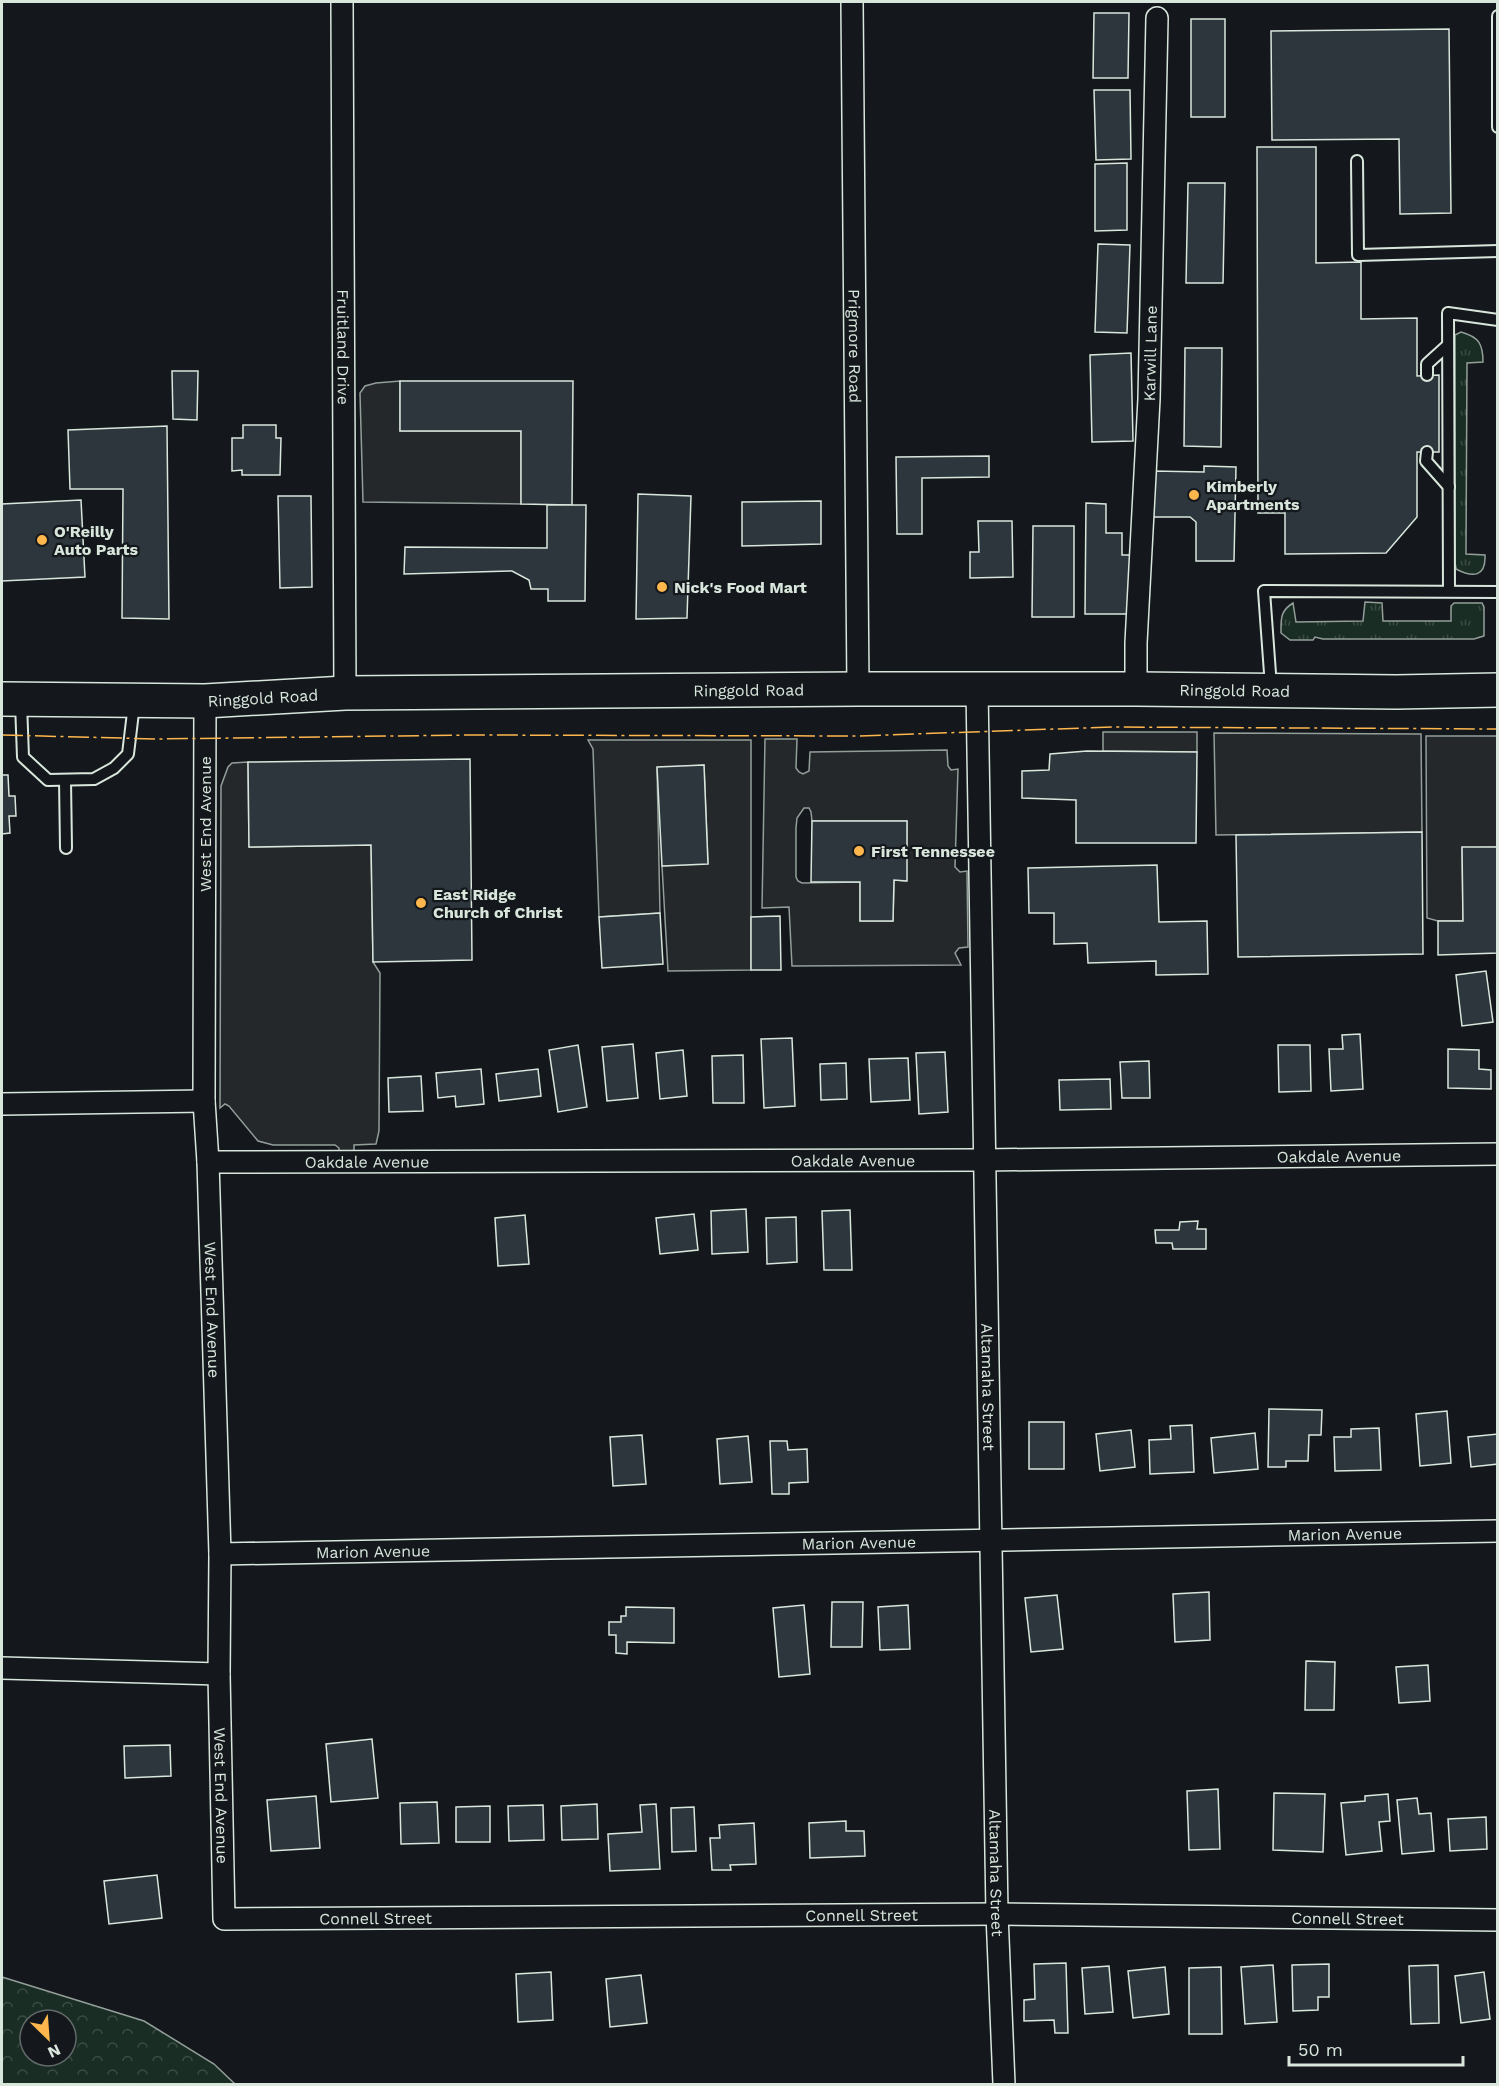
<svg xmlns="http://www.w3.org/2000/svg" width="1499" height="2086" font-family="'Work Sans',sans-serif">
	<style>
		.grass { fill: url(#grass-tufts); stroke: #939e99; stroke-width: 1.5 }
		.forest { fill: url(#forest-crowns); stroke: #939e99; stroke-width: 1.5; fill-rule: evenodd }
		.parking { fill: #24282b; stroke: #939e99; stroke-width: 1.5; fill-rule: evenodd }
		.building { fill: #2c363c; stroke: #d8e6dc; stroke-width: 1.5 }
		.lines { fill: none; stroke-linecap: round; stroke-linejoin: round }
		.lane-casing { stroke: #d8e6dc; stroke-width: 14 }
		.street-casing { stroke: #d8e6dc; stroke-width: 24 }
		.primary-casing { stroke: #d8e6dc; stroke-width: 36 }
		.lane { stroke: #14181c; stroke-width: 10 }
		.street { stroke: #14181c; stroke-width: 21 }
		.primary { stroke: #14181c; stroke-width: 33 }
		.power { stroke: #ffb74d; stroke-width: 1.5; stroke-dasharray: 21 4.5 3 4.5; stroke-linecap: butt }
		.poi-dot { fill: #ffb74d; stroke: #14181c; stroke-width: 2 }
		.labels { text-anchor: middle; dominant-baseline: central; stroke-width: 4.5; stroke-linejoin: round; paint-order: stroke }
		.street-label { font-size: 16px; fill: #d8e6dc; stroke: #14181c }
		.poi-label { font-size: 16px; font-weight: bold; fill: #d8e6dc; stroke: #14181c; text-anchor: start }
	</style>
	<defs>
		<pattern id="grass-tufts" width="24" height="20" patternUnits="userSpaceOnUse" patternTransform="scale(1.5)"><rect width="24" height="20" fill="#1a2d24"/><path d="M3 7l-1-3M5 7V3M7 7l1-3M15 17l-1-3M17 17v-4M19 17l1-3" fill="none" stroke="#3b4b43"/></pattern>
		<pattern id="forest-crowns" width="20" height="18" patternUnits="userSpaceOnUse" patternTransform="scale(1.5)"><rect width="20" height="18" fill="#1a2d24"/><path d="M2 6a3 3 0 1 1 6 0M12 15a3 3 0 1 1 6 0" fill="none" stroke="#3b4b43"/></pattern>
	</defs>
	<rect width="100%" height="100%" fill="#14181c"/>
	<g class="grass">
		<path d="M 1461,332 C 1479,337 1483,344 1483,362 L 1467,363 L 1466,554 L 1485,555 C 1486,577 1473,578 1456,569 L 1455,562 L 1455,335 Z"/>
		<path d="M 1365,602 L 1382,603 L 1383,621 L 1451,621 L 1451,606 L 1454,603 L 1482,603 L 1484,607 L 1484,636 L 1474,639 L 1323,639 L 1315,637 L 1313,640 L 1290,640 L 1281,633 C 1281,619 1280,611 1293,603 L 1296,622 L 1363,621 Z"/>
	</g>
	<path class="forest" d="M 2,1977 L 144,2021 L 214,2064 L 235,2084 L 2,2084 ZM 30,2020 L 66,2020 L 66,2056 L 30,2056 Z"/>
	<g class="parking">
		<polygon points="400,381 400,431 521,431 521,504 363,502 360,393 365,386 376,383"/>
		<polygon points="1103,732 1197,732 1197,752 1103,751"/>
		<polygon points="1214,733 1421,734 1422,832 1216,835"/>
		<polygon points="1426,736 1497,736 1497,847 1462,848 1463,921 1438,921 1427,918"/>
		<path d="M 765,739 L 797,739 L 796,768 L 799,772 L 803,774 L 809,771 L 810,752 L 947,750 L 948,766 L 951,770 L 958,769 L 955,867 L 960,872 L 967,871 L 968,947 L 959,948 L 955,953 L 961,965 L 792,966 L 789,907 L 762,908 ZM 804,808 L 809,808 L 811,812 L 812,821 L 907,821 L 906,881 L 894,880 L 893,921 L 860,921 L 860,882 L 802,883 L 798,881 L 796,877 L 796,828 L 797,818 Z"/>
		<polygon points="588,740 751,740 751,970 668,971 662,866 708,863 704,765 657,768 660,913 599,917 593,749"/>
		<polygon points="248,762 249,847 371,845 373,962 380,973 379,1131 376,1144 354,1145 354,1155 339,1155 339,1148 335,1145 273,1145 258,1141 229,1106 225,1104 220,1108 221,786 228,767 232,763"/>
	</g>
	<g class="building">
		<polygon points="1094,13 1129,13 1128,78 1093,78"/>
		<rect x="1191" y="19" width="34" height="98"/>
		<polygon points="1449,29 1451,213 1400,214 1399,139 1272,140 1271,31"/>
		<polygon points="1094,90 1130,90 1131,159 1096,160"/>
		<polygon points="1257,147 1316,147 1316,263 1361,262 1361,319 1417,318 1417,376 1439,375 1439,452 1417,452 1417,517 1386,553 1285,554 1285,513 1258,513"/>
		<polygon points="1127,163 1127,230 1095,231 1095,164"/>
		<polygon points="1188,183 1225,183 1223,283 1186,283"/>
		<polygon points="1098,244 1130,245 1127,333 1095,332"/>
		<polygon points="1185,348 1222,348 1221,447 1184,446"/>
		<polygon points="1131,353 1133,441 1092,442 1090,355"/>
		<polygon points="172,371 198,371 197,420 173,419"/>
		<polygon points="400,381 573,381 572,505 521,504 521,431 400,431"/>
		<polygon points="243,425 276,425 276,438 281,438 280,475 242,475 242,470 232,471 232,438 243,438"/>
		<polygon points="167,426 169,619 122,618 123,489 70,489 68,430"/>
		<polygon points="989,456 989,477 922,478 922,534 897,534 896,457"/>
		<polygon points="1204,466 1236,467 1234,561 1196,561 1196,522 1190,517 1152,517 1153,471 1204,472"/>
		<polygon points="638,494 691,496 687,618 636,619"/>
		<polygon points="278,496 311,496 312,587 280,588"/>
		<polygon points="81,500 85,577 2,581 2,504"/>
		<polygon points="821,501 821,544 742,546 742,502"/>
		<polygon points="1086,503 1106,504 1106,533 1122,533 1122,555 1131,555 1130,614 1085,614"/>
		<polygon points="547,505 586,505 585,601 548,601 548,589 531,589 529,580 512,571 404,574 405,547 547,548"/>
		<polygon points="978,521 1012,521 1013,577 970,578 970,552 979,552"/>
		<polygon points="1033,526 1074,526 1074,617 1032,617"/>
		<polygon points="1087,751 1197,752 1196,843 1076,843 1076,800 1022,798 1022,771 1049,770 1050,754"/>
		<polygon points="470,759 472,960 373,962 371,845 249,847 248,762"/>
		<polygon points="704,765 708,864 662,866 657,767"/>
		<polygon points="2,775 8,775 9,796 15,796 16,816 9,816 10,833 2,834"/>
		<polygon points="812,821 907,821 907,881 894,880 893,921 860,921 860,882 811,882"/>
		<polygon points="1422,832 1423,954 1238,957 1236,835"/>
		<polygon points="1462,847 1498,847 1498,953 1438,955 1438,921 1463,921"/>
		<polygon points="1157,865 1159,922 1207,921 1208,974 1156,975 1156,961 1088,963 1087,943 1054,944 1054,913 1029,913 1028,868"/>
		<polygon points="660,913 663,964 602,968 599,917"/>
		<polygon points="780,916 781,970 751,970 751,917"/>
		<polygon points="1486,971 1493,1022 1462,1026 1456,975"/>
		<polygon points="1360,1034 1363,1089 1331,1091 1329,1049 1343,1049 1342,1035"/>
		<polygon points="792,1038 795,1106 764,1108 761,1039"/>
		<polygon points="633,1044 638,1098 607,1101 602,1047"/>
		<polygon points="578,1045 587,1107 558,1112 549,1050"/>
		<polygon points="1278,1045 1310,1045 1311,1091 1279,1092"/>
		<polygon points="1448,1049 1479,1050 1479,1069 1491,1070 1491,1089 1448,1088"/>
		<polygon points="683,1050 687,1096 660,1099 656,1053"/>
		<polygon points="945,1052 948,1112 919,1114 916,1053"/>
		<polygon points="743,1055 744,1103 713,1103 712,1056"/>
		<polygon points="908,1058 910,1100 871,1102 869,1059"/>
		<polygon points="1149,1061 1150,1098 1122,1098 1120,1062"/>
		<polygon points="846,1063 847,1099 821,1100 820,1064"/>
		<polygon points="481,1069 484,1104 456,1107 455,1096 438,1098 436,1073"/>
		<polygon points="538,1069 541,1096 499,1101 496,1074"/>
		<polygon points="421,1076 423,1111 389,1112 388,1078"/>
		<polygon points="1110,1079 1111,1109 1060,1110 1059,1080"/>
		<polygon points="746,1209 748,1252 712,1254 711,1211"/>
		<polygon points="850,1210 852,1270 824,1270 822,1211"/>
		<polygon points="694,1214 698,1250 660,1254 656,1218"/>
		<polygon points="525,1215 529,1264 498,1266 495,1218"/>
		<polygon points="796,1217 797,1262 767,1264 766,1218"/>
		<polygon points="1198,1221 1197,1229 1206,1229 1206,1249 1173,1249 1172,1243 1156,1243 1155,1230 1179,1230 1180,1222"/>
		<polygon points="1269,1409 1322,1410 1321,1435 1309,1435 1308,1461 1286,1461 1286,1467 1268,1467"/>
		<polygon points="1447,1411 1451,1463 1420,1466 1416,1414"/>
		<rect x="1029" y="1422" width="35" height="47"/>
		<polygon points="1192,1425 1194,1472 1150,1474 1149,1440 1171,1439 1170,1426"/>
		<polygon points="1379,1428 1381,1470 1335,1471 1334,1437 1351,1437 1351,1429"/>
		<polygon points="1131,1430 1135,1467 1100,1471 1096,1434"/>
		<polygon points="1255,1433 1258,1469 1214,1473 1211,1438"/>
		<polygon points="1498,1434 1498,1464 1471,1467 1468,1437"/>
		<polygon points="642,1435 646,1484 613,1486 610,1437"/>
		<polygon points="748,1436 752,1482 720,1484 717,1439"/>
		<polygon points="770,1441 787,1441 788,1450 807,1449 808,1482 789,1483 789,1494 772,1494"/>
		<polygon points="1209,1592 1210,1640 1175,1642 1173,1594"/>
		<polygon points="1057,1595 1063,1649 1031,1652 1025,1598"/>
		<polygon points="832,1602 863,1602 862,1647 831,1647"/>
		<polygon points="804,1605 810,1674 779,1677 773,1608"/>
		<polygon points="908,1605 910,1649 880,1650 878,1607"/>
		<polygon points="626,1607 674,1608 674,1643 627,1642 627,1654 616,1653 616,1635 609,1635 609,1622 621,1622 621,1616 626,1616"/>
		<polygon points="1306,1661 1335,1662 1334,1710 1305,1710"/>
		<polygon points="1428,1665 1430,1701 1399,1703 1396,1667"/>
		<polygon points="372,1739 378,1798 331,1802 326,1744"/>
		<polygon points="170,1745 171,1776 125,1778 124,1746"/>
		<polygon points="1218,1789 1220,1849 1189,1850 1187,1791"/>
		<polygon points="1274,1793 1325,1794 1323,1852 1273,1850"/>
		<polygon points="1388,1794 1390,1821 1379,1822 1382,1851 1346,1855 1341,1803 1365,1801 1365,1796"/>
		<polygon points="316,1796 320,1848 271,1851 267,1800"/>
		<polygon points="1417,1798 1419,1814 1431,1813 1434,1851 1402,1854 1397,1800"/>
		<polygon points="437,1802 439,1843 401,1844 400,1803"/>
		<polygon points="597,1804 598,1839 562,1840 561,1806"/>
		<polygon points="656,1804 660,1869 610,1871 608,1834 642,1832 640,1805"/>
		<polygon points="543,1805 544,1840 509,1841 508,1806"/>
		<polygon points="490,1806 490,1842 456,1842 456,1807"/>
		<polygon points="694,1807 696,1851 672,1852 671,1808"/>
		<polygon points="1486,1817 1487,1849 1450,1851 1448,1819"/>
		<polygon points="846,1821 846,1831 864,1831 865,1856 810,1858 809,1823"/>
		<polygon points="754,1823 756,1864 730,1865 731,1870 712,1870 710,1838 720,1838 719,1825"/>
		<polygon points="157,1875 162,1918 109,1924 104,1881"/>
		<polygon points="1066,1963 1068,2033 1055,2033 1054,2020 1024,2021 1024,2000 1035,1999 1034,1964"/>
		<polygon points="1329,1964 1329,1997 1318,1997 1318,2010 1293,2011 1292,1965"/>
		<polygon points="1273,1965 1277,2022 1245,2024 1241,1967"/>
		<polygon points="1438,1965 1439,2023 1411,2024 1409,1966"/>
		<polygon points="1109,1966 1113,2012 1085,2014 1082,1968"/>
		<polygon points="1165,1967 1169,2014 1133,2018 1128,1971"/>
		<polygon points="1221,1967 1222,2034 1189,2034 1189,1968"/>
		<polygon points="551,1972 553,2020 518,2022 516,1974"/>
		<polygon points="1484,1972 1490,2019 1461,2023 1455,1976"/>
		<polygon points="641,1975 647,2023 610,2027 606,1979"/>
	</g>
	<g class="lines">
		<g class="lane-casing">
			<g id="lane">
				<polyline points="1498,16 1498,127"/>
				<polyline points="1357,161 1358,255 1498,251"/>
				<polyline points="1427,375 1427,364 1448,345"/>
				<polyline points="1427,452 1426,461 1449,487"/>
				<polyline points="1449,591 1448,313 1498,320"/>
				<polyline points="1271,687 1264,591 1498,592"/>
				<polyline points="21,703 23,757 48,780 94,779 114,768 128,754 134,704"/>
				<polyline points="65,780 66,848"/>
			</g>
		</g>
		<g class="street-casing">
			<g id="street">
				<path id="s1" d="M 342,2 L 345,693"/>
				<path id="s2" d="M 852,2 L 858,689"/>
				<path id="s3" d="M 977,689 L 997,1914 L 1004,2084"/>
				<path id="s4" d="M 1136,689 L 1136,643 L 1149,399 L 1157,18"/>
				<path id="s5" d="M 205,701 L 204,1101 L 208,1162 L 220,1554 L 219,1674 L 224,1919 L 997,1914 L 1498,1920"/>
				<polyline points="2,1104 204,1101"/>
				<path id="s6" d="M 208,1162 L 984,1160 L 1498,1154"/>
				<path id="s7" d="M 220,1554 L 1498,1531"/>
				<polyline points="2,1668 219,1674"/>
			</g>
		</g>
		<g class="primary-casing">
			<g id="primary">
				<path id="s8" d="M 2,699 L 205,701 L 345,693 L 858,689 L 1136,689 L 1396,692 L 1498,690"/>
			</g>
		</g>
		<use href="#lane" class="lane"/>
		<use href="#street" class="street"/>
		<use href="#primary" class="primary"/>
		<polyline class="power" points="2,735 157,739 472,735 858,736 1113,727 1498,729"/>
	</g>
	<g class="poi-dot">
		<circle cx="1194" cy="495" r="6"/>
		<circle cx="42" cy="540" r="6"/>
		<circle cx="662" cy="587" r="6"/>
		<circle cx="859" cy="851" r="6"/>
		<circle cx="421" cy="903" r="6"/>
	</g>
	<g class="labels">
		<g class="street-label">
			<text stroke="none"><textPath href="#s2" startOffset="344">Prigmore Road</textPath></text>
			<text stroke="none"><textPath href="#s1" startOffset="345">Fruitland Drive</textPath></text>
			<text stroke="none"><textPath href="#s4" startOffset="336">Karwill Lane</textPath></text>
			<text stroke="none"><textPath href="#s8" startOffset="747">Ringgold Road</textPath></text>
			<text stroke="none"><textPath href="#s8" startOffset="1233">Ringgold Road</textPath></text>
			<text stroke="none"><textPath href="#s8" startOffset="261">Ringgold Road</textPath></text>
			<text transform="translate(205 824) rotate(-90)">West End Avenue</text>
			<text stroke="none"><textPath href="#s6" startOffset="1131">Oakdale Avenue</textPath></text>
			<text stroke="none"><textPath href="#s6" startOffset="645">Oakdale Avenue</textPath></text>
			<text stroke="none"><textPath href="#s6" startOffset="159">Oakdale Avenue</textPath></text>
			<text stroke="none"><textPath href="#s5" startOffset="609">West End Avenue</textPath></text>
			<text stroke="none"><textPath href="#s3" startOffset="698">Altamaha Street</textPath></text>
			<text stroke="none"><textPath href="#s7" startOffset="1125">Marion Avenue</textPath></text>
			<text stroke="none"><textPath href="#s7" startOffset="639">Marion Avenue</textPath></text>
			<text stroke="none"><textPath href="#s7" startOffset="153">Marion Avenue</textPath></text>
			<text stroke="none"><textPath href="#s5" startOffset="1095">West End Avenue</textPath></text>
			<text stroke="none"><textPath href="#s3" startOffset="1184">Altamaha Street</textPath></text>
			<text stroke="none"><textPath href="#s5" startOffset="1856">Connell Street</textPath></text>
			<text stroke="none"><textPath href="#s5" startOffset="1370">Connell Street</textPath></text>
			<text stroke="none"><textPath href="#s5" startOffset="2342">Connell Street</textPath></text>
		</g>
		<g class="poi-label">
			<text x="1206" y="486">Kimberly<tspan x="1206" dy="18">Apartments</tspan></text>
			<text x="54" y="531">O'Reilly<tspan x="54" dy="18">Auto Parts</tspan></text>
			<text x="674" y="587">Nick's Food Mart</text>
			<text x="871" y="851">First Tennessee</text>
			<text x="433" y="894">East Ridge<tspan x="433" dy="18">Church of Christ</tspan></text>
		</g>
	</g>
	<rect width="1499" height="2086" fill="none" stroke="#d8e6dc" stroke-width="6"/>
	<g transform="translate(48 2038) rotate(155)"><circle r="28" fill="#14181c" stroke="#626a69" stroke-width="1.5"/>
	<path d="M0-4.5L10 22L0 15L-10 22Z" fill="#ffb74d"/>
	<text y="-9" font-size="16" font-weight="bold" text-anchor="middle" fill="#d8e6dc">N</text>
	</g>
	<path d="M1289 2056v9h174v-9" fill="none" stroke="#d8e6dc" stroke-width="3"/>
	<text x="1298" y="2056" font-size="18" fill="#d8e6dc" stroke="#14181c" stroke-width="4.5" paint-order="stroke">50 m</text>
</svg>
